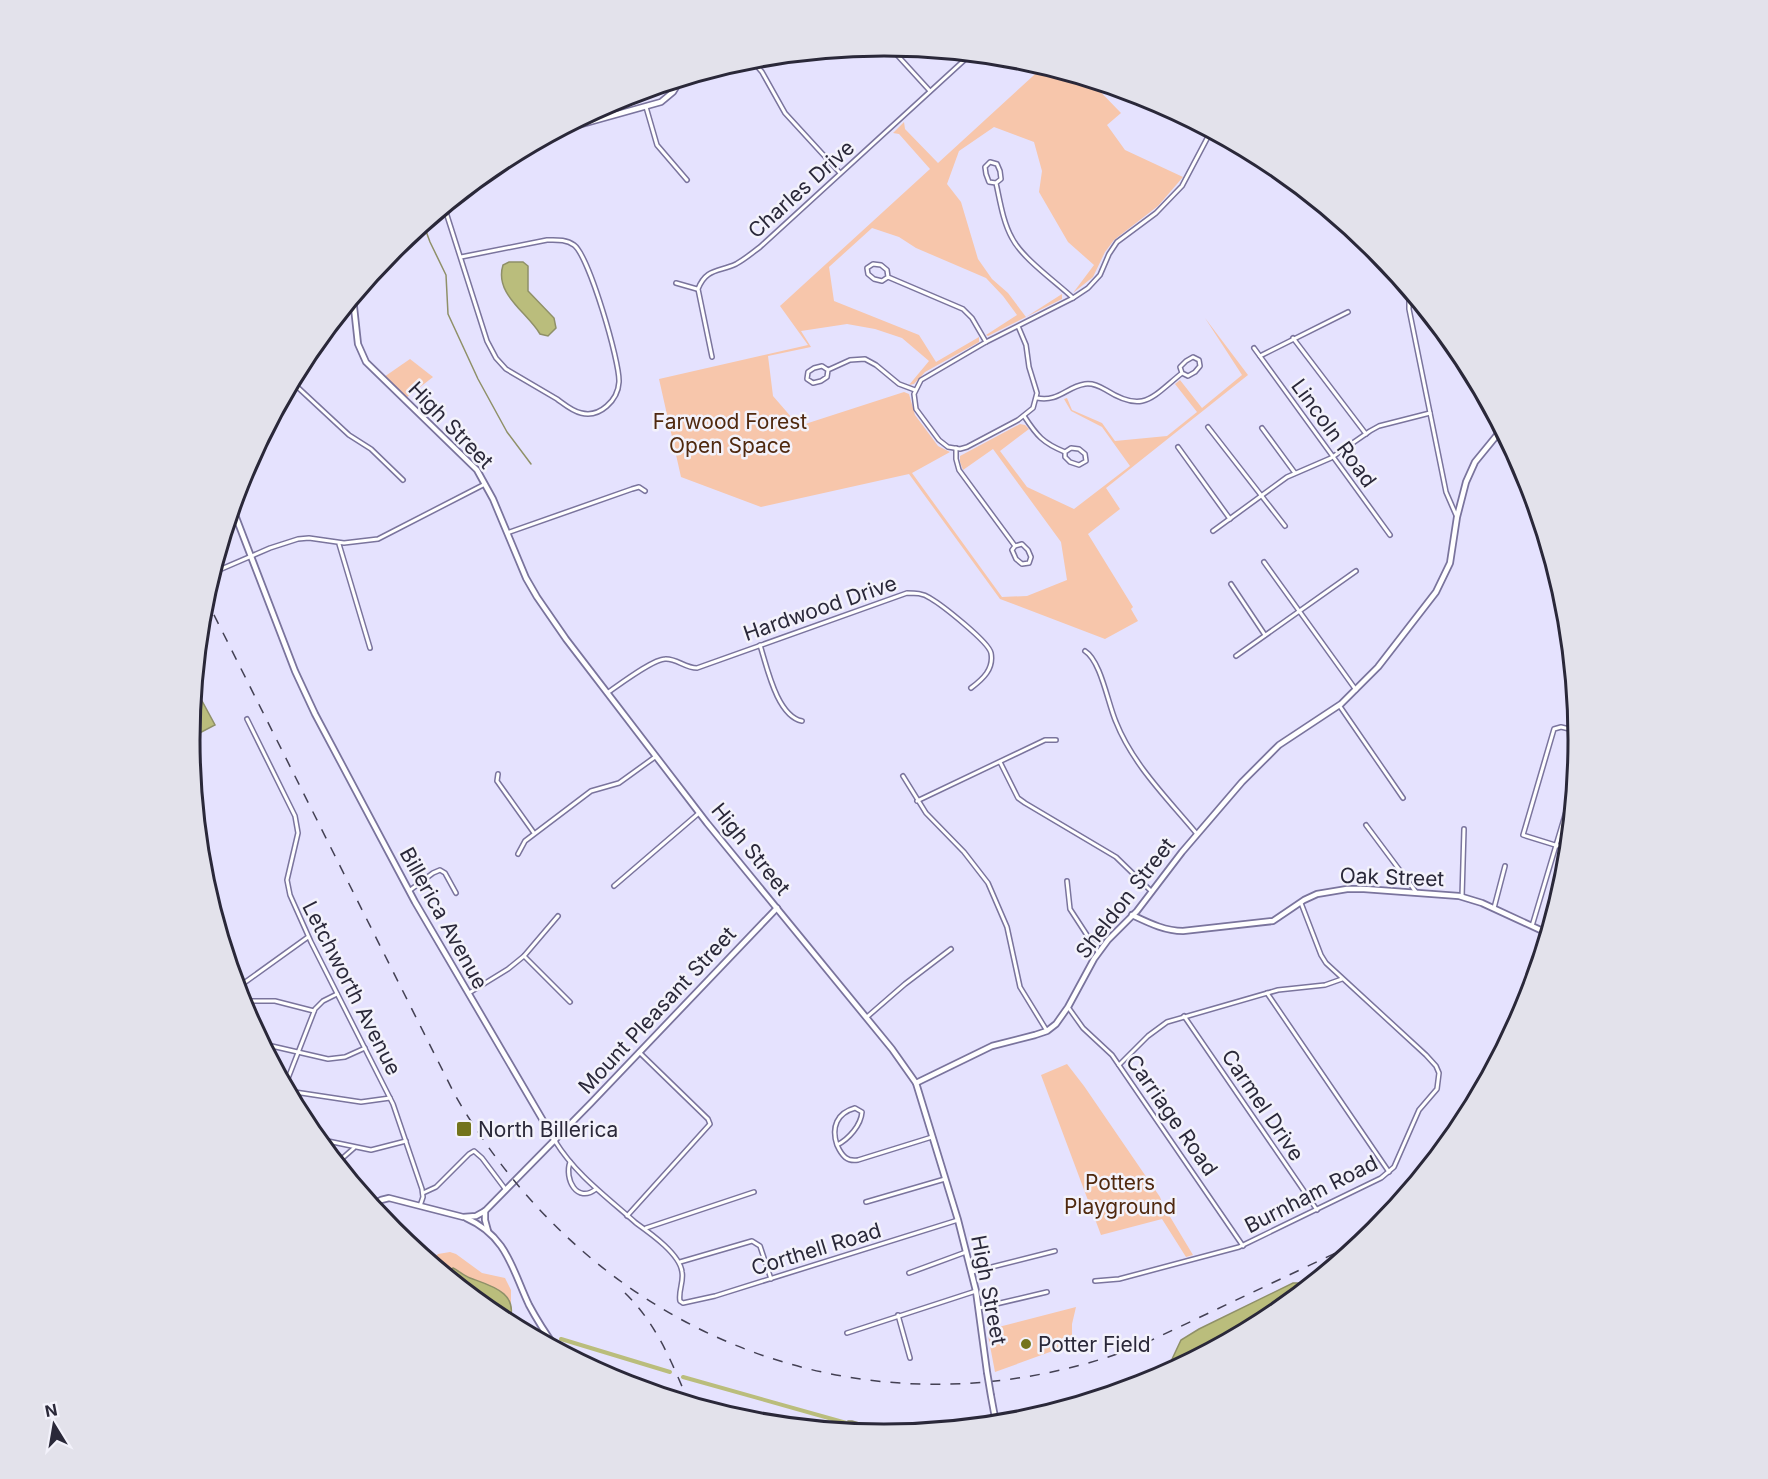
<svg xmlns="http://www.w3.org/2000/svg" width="1768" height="1479" font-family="Inter,sans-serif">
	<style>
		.green { fill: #f7c6ab }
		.water { fill: #babd7c; stroke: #8f9068; stroke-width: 1.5 }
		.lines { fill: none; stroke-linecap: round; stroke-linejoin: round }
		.stream { stroke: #8f9068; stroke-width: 1.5 }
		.canal { stroke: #babd7c; stroke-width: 4 }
		.minor-casing { stroke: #7a749d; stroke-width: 6 }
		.tertiary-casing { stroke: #7a749d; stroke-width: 8 }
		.secondary-casing { stroke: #7a749d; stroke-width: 8 }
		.minor { stroke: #fff; stroke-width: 3 }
		.tertiary { stroke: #fff; stroke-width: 4.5 }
		.secondary { stroke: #fff; stroke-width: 4.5 }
		.rail { stroke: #434053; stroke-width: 1.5; stroke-dasharray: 10 10; stroke-linecap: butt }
		.secondary-bridge-casing { stroke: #7a749d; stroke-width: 8; stroke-linecap: butt }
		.secondary-bridge { stroke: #fff; stroke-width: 4.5 }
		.poi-dot { fill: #73741b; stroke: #f3f2fb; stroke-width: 2 }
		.labels { text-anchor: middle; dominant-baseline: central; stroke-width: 5; stroke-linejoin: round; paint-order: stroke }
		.street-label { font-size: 21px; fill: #2a2839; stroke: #f3f2fb }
		.park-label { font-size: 21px; fill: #50290f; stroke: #f3f2fb }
		.poi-label { font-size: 21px; fill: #2a2839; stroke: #f3f2fb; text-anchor: start }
		.rim { fill: none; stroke: #2a2839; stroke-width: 3 }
	</style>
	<rect width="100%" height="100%" fill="#e5e2fe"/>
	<g class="green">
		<polygon points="1044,66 1088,79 1121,113 1107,125 1125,150 1183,177 1158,206 1114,240 1105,252 1093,277 1073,293 1094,265 1068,242 1039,192 1042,171 1034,142 994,127 959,151 947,184 961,202 978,259 992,279 1008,293 1026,317 1062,294 1062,299 988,336 986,335 1017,315 1003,296 986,278 916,248 899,237 872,228 829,267 834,301 919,335 936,362 979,337 979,342 925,372 914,384 909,385 929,361 902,338 875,329 847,324 801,331 811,347 768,356 773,396 799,426 904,392 909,394 915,415 938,446 950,452 912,473 1002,597 1027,596 1067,580 1061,542 993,449 963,470 960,462 960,456 1020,424 1025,425 1029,429 1000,451 1027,487 1074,509 1130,466 1102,427 1071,411 1064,399 1067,398 1072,410 1102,423 1115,441 1167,436 1197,412 1175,384 1180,380 1202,408 1242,375 1205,318 1248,375 1106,488 1120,509 1088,534 1133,607 1131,609 1138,621 1105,639 1000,599 909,474 761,507 681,477 659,379 808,345 780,306 930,169 899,134 893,133 904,122 905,129 938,163"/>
		<polygon points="410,359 433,377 406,398 384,377"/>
		<polygon points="1067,1064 1084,1086 1160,1197 1163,1205 1193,1255 1186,1257 1162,1219 1101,1235 1041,1075"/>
		<path d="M 450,1252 L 456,1254 L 482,1273 L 505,1278 L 511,1290 L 511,1306 C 504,1287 486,1285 470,1278 C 460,1273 454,1266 444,1273 L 430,1261 L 438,1254 Z"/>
		<polygon points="1076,1307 1072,1324 1072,1344 995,1372 987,1330"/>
	</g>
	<g class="water">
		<path d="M 509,262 L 523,262 L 528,266 L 528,291 L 554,318 L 556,328 L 548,336 L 540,334 C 527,312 494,294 503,265 Z"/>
		<polygon points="201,699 215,725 194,736 191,728 193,703"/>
		<path d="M 453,1268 C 459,1271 464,1276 470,1278 C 492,1286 520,1293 509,1323 L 498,1317 L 444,1273 Z"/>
		<polygon points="1293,1283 1301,1283 1306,1287 1270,1317 1166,1372 1181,1340 1199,1329"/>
		<path d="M 848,1421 L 852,1421 L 896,1433 C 880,1434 861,1435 846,1427 Z"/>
	</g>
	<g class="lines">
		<polyline class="stream" points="423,223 430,242 446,275 448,314 478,379 507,432 531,464"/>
		<g class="canal">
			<polyline points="521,1329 541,1334"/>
			<polyline points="561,1339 670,1372"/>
			<polyline points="683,1377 850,1424"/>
		</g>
		<g class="minor-casing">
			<g id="minor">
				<polyline points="888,45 930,91"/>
				<polyline points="750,58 762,72 785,113 840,173"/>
				<polyline points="646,107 657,145 687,180"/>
				<path d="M 996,183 L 989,182 L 986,174 L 985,167 L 990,162 L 997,164 L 1000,171 L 1001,179 L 996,183 C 1000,201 1003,222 1012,238 C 1022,258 1056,282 1073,298"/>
				<path d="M 444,206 L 487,341 L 496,358 L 506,369 C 523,379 540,389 557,399 C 564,404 572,411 581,413 C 600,418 618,400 619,382 C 620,362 589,256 574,245 C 566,239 556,240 547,240 L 461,257"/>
				<polyline points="888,277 882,281 874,279 868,274 867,268 873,264 881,265 887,270 888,277 963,309 972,318 986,342"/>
				<polyline points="676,283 697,289"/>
				<polyline points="1409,289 1409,309 1446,492 1456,515"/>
				<polyline points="1018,326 1026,345 1029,367 1037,393 1033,408 1018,420 967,447 960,449 948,447 939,440 916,409 914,394 921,380 986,342 1073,298 1088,288 1100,275 1109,254 1117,242 1156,213 1182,186 1211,131"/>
				<polyline points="1293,338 1366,434"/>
				<polyline points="1254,348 1390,535"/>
				<polyline points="1260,356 1348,312"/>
				<path d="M 712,357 L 698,289 C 706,268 719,272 736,264 C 745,259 752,253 760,247 L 971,54"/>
				<polyline points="828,370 827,377 821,381 813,383 807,379 808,372 814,368 822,366 828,370 850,360 865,359 876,365 899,384 915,390"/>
				<polyline points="292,382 349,435 371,449 403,480"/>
				<path d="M 1037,398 C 1059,402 1066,387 1085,384 C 1093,383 1099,386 1106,390 C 1144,414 1152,397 1182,373 L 1188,376 L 1195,372 L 1200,366 L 1199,360 L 1193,357 L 1186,361 L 1180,367 L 1182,373"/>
				<path d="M 1024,416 C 1037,436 1043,443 1065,452 L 1065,457 L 1070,462 L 1079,465 L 1086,461 L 1085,454 L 1079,449 L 1071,448 L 1065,452"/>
				<polyline points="1208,427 1285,526"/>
				<polyline points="1262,428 1295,473"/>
				<polyline points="1178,447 1230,519"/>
				<polyline points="956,448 956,459 959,470 1015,546 1012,550 1016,559 1022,564 1029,563 1031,557 1028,550 1022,544 1015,546"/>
				<polyline points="1213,531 1287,477 1331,458 1370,431 1379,426 1430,413"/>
				<polyline points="507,533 632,489 639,487 645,491"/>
				<polyline points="339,544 370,648"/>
				<polyline points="1264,562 1356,690"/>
				<polyline points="212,573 270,548 298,539 309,538 344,543 378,539 485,484"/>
				<polyline points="1231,584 1265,635"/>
				<path d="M 760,645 C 767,667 777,716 802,721"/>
				<path d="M 1085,651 C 1101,661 1108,704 1116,722 C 1133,765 1168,799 1197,834"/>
				<polyline points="1236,656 1356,571"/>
				<path d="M 607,693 C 619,685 653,659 665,659 C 676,658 685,668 697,668 L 907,593 C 915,593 923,593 930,598 C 942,605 989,642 991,653 C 994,669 983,679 971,688"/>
				<polyline points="1339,705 1403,798"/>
				<polyline points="247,719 295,816 298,833 287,880 290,895 311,942 393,1104 422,1189 423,1197 420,1206"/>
				<polyline points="1000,762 1018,798 1025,803 1116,857 1151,891"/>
				<polyline points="498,774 497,781 534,833"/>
				<polyline points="903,776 926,813 964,852 988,883 1007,927 1020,987 1047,1031"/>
				<polyline points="917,801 1045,740 1056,740"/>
				<polyline points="1366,825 1416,892"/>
				<polyline points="1568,849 1523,835 1554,729 1561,727 1578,731"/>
				<polyline points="518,854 525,841 591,791 619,783 655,757"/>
				<polyline points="1067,881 1070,909 1098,952"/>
				<polyline points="614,886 699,813"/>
				<polyline points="409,891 433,873 440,870 445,873 456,893"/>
				<polyline points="1462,897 1464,829"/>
				<polyline points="1494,908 1505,866"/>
				<polyline points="1532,926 1574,785"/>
				<polyline points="524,956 570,1002"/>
				<polyline points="237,988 308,937"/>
				<polyline points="469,993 508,969 524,956 558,916"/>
				<polyline points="1267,993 1389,1172"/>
				<polyline points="241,1001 275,1001 314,1011"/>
				<polyline points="1068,1007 1083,1028 1112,1055 1243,1246"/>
				<polyline points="1184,1016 1317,1210"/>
				<polyline points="867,1017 905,984 951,949"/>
				<polyline points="263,1044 328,1059 345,1057 365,1048"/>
				<polyline points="1119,1065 1148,1036 1167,1022 1278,990 1325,985 1342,979"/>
				<polyline points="285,1086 315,1009 323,1001 337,994"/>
				<polyline points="288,1091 361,1102 390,1098"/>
				<polyline points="318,1139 371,1150 406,1141"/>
				<path d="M 555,1141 C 576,1175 607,1197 636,1223 C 650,1233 680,1254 682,1272 C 684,1282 678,1291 680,1301 L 683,1303 L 715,1296 L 958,1220"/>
				<path d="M 837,1145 C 831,1127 837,1113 855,1108 L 862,1112 C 861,1125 849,1139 837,1145 C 842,1156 847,1162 858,1160 L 932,1137"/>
				<path d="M 570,1162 C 564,1179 577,1204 596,1189"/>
				<polyline points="337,1163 354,1148"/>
				<polyline points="423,1193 436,1187 469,1154 474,1151 482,1158 506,1190"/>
				<polyline points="866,1202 945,1179"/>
				<polyline points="627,1216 710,1124 708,1119 639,1052"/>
				<polyline points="646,1228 754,1192"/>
				<polyline points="680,1262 752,1241 760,1246 771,1279"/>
				<polyline points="972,1272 1055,1251"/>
				<polyline points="909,1273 966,1252"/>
				<polyline points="1095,1281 1119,1279 1239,1247 1381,1178 1394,1167 1419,1110 1437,1089 1439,1073 1436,1066 1426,1055 1326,963 1321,955 1301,903"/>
				<polyline points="979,1308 1047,1292"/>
				<polyline points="898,1315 910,1358"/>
				<polyline points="847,1333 976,1291"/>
			</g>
		</g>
		<g class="tertiary-casing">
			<g id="tertiary">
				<polyline points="557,131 661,102 673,92 681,79"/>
				<path d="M 1132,915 C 1149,923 1165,931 1183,931 L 1273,921 L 1304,900 L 1317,894 L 1347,889 L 1364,889 L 1459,896 L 1482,903 L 1547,933"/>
				<polyline points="916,1083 992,1046 1035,1035 1047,1031 1056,1024 1068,1007 1094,959 1108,940 1137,911 1182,852 1242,782 1279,745 1341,704 1378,667 1436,592 1450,563 1457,517 1466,482 1475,462 1502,429"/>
			</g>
		</g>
		<g class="secondary-casing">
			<g id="secondary">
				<polyline points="353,298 358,344 366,362 477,470 493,499 526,578 537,597 566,639 707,823 892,1049 916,1083 958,1220 976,1291 987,1372"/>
				<polyline points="232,507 295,671 315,714 415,902 555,1141"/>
				<polyline points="372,1205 381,1200 389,1198 463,1217 476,1216 485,1211 591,1103 777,908"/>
				<polyline points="485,1211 485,1220 488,1231"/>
				<path d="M 466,1218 C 507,1236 512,1269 529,1305 C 537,1320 546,1334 556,1348"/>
				<polyline points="991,1396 996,1423"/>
			</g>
		</g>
		<use href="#minor" class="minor"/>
		<use href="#tertiary" class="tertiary"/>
		<use href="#secondary" class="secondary"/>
		<g class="rail">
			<path d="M 205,597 L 455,1095 C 596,1340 870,1447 1137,1347 L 1363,1240"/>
			<path d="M 625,1293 C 657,1324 672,1363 689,1403"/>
		</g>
		<g class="secondary-bridge-casing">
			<polyline id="secondary-bridge" points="987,1372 991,1396"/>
		</g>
		<use href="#secondary-bridge" class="secondary-bridge"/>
	</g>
	<g class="poi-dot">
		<rect x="456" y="1121" width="16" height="16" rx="3"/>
		<circle cx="1026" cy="1344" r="6"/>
	</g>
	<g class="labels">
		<g class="street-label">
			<text transform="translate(801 189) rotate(-42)">Charles Drive</text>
			<text transform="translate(451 425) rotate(46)">High Street</text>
			<text transform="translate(1334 433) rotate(54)">Lincoln Road</text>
			<text transform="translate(820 608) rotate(-19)">Hardwood Drive</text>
			<text transform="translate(751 849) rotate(51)">High Street</text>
			<text transform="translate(1392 877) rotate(2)">Oak Street</text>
			<text transform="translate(1125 898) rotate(-52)">Sheldon Street</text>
			<text transform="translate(444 918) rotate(61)">Billerica Avenue</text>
			<text transform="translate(352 988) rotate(63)">Letchworth Avenue</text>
			<text transform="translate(657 1010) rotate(-47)">Mount Pleasant Street</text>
			<text transform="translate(1263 1105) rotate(56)">Carmel Drive</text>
			<text transform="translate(1172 1115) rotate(55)">Carriage Road</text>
			<text transform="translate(1311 1194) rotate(-27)">Burnham Road</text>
			<text transform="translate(816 1249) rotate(-17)">Corthell Road</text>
			<text transform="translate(989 1290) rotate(79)">High Street</text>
		</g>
		<g class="park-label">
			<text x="730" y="421">Farwood Forest<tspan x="730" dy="24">Open Space</tspan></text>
			<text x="1120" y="1182">Potters<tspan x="1120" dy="24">Playground</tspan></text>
		</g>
		<g class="poi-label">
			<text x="478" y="1129">North Billerica</text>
			<text x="1038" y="1344">Potter Field</text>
		</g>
	</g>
	<path d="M0 0H1768V1479H0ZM200 740a684 684 0 1 1 1368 0a684 684 0 1 1-1368 0Z" fill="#e3e2eb" fill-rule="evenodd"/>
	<path class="rim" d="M200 740a684 684 0 1 1 1368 0a684 684 0 1 1-1368 0Z"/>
	<g transform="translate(54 1425) rotate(349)" stroke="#f3f2fb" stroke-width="4.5" paint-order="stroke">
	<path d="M0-4.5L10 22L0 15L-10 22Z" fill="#2a2839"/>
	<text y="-9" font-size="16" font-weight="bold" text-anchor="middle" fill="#2a2839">N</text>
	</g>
</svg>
